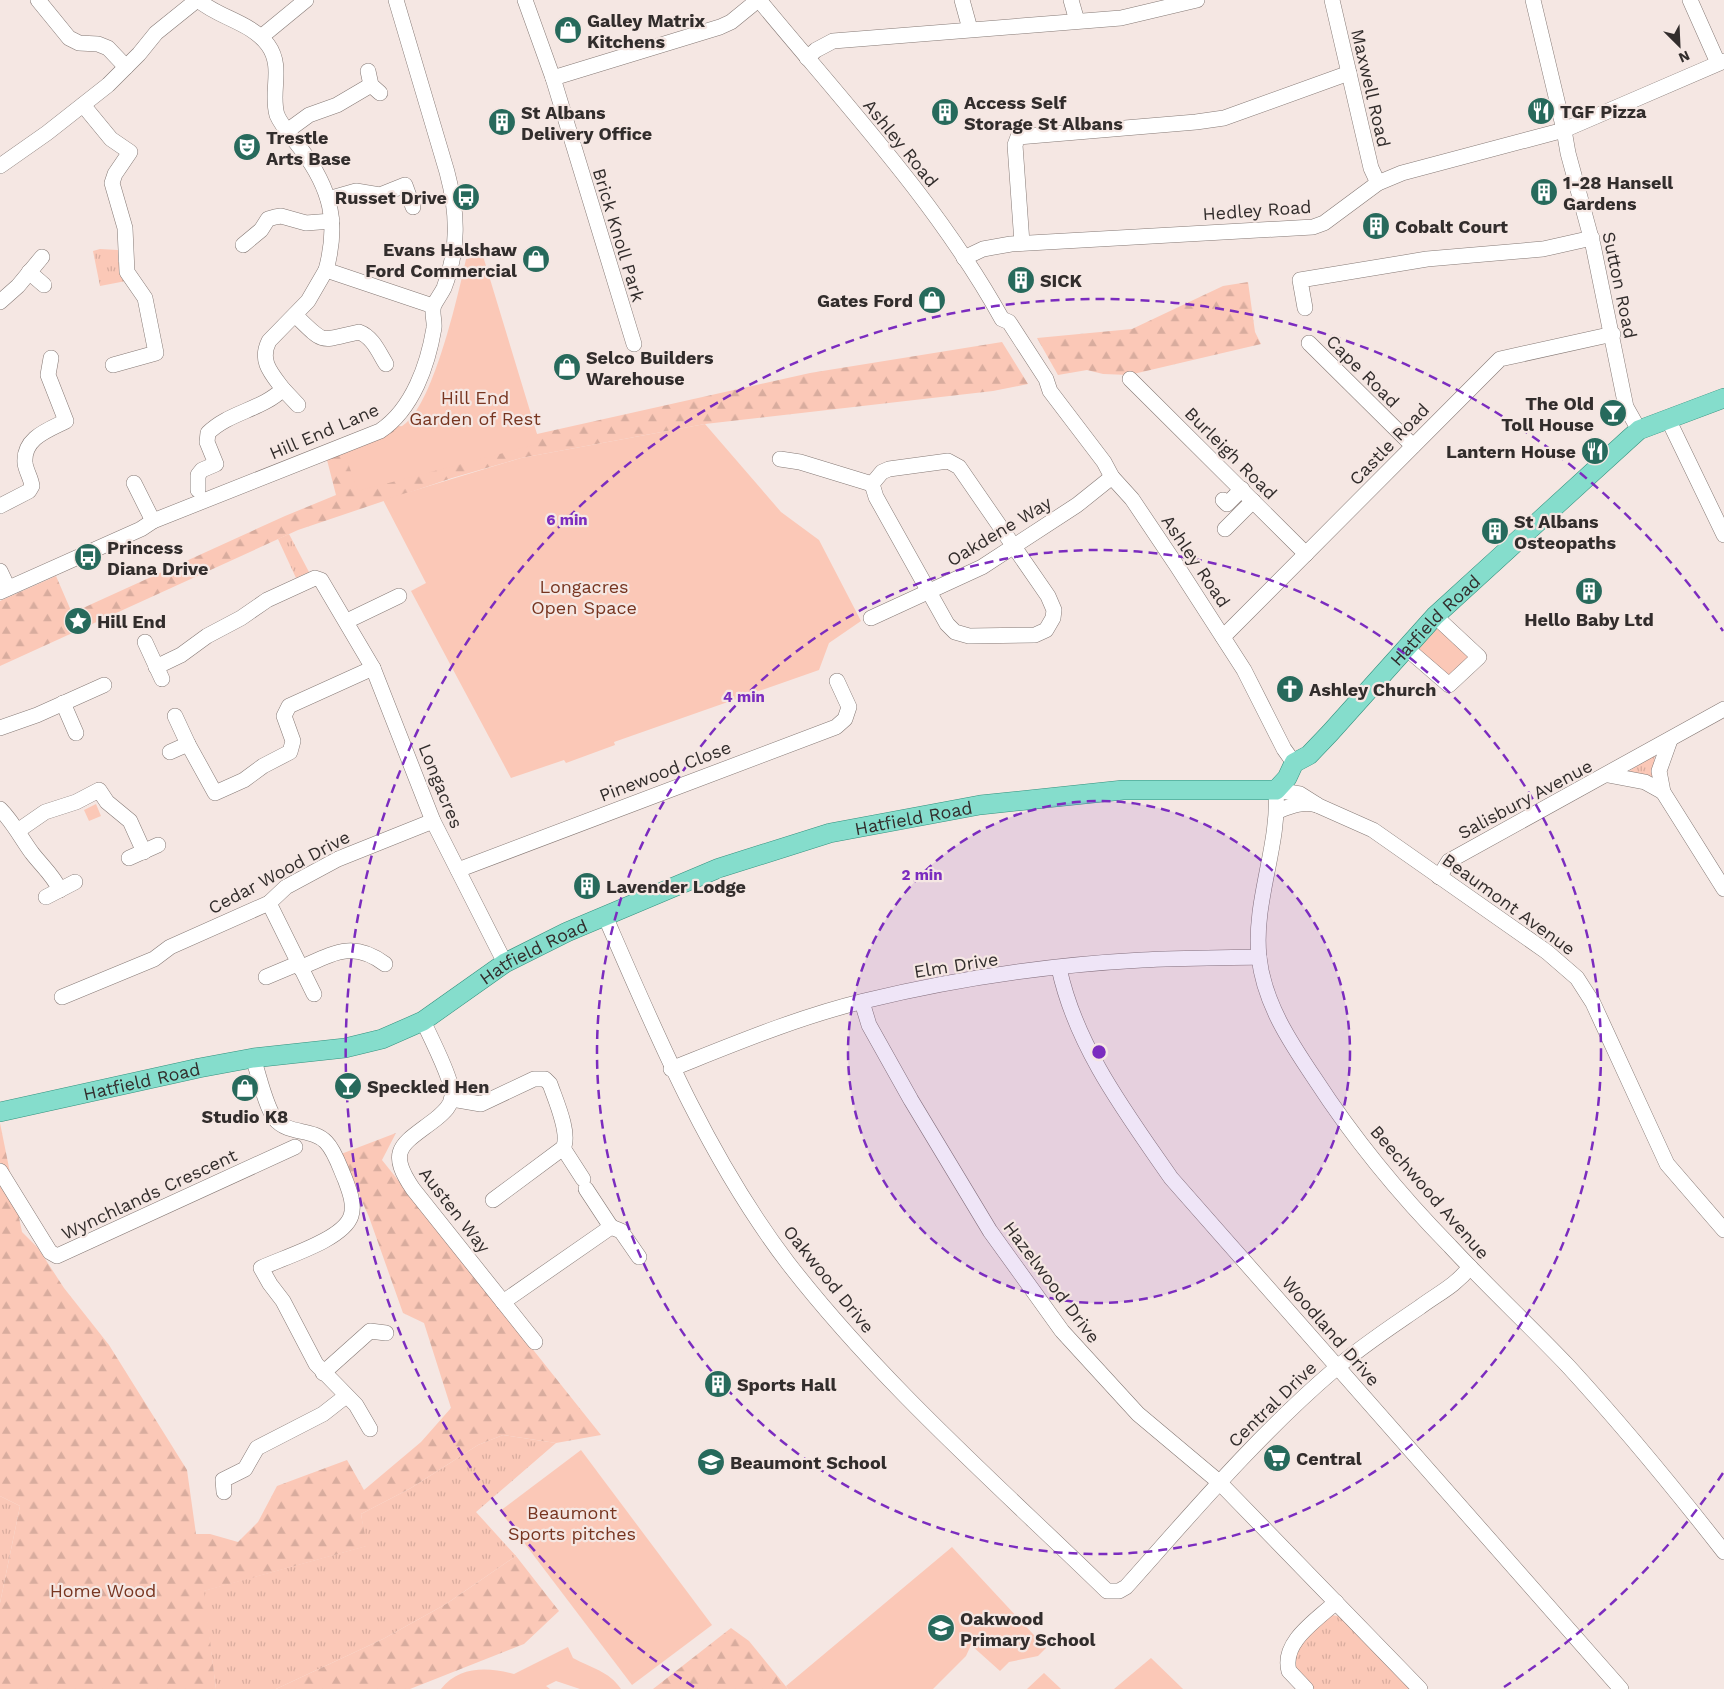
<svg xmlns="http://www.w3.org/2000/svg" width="1724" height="1689" font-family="'Work Sans',sans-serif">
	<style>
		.grass { fill: url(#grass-tufts) }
		.forest { fill: url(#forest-firs) }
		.park { fill: #fbc8b7 }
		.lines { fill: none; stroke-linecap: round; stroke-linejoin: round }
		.minor-casing { stroke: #857975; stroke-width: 16 }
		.major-casing { stroke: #33917e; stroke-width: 20 }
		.minor { stroke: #fff; stroke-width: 15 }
		.major { stroke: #85ddcc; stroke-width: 19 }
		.ring { fill: none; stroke: #7b2cbf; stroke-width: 2.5; stroke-dasharray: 9 6 }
		.labels { text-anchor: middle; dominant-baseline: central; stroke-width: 4.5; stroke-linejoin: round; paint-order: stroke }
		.poi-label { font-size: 18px; font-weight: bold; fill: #322d2c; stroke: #f5e7e3; text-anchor: start }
		.street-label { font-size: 18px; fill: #322d2c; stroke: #f5e7e3 }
		.park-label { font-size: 18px; fill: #773520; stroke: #f5e7e3 }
		.centre { fill: #7b2cbf; stroke: #f5e7e3; stroke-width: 2.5 }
		.ring-label { font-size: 15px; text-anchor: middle; font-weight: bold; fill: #7b2cbf; stroke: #f5e7e3; stroke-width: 4.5; stroke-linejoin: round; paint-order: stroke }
	</style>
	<defs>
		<pattern id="grass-tufts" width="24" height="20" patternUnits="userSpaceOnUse" patternTransform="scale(1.25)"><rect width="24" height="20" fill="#fbc8b7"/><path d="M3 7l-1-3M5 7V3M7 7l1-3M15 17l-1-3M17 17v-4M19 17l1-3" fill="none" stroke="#d8ac9e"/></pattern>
		<pattern id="forest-firs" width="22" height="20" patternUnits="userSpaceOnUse" patternTransform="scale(1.25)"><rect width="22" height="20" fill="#fbc8b7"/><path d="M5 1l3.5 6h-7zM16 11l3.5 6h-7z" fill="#d8ac9e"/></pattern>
	</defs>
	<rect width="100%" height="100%" fill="#f5e7e3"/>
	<g class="grass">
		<polygon points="100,249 118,250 118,262 120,263 126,281 100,286 93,251"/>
		<polygon points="289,534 309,572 296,578 278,539"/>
		<polygon points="1655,755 1652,780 1629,771"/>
		<polygon points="503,1435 556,1443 476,1512 516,1556 446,1604 383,1639 276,1689 216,1689 203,1591 366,1546 361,1514 411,1488 478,1445"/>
		<polygon points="0,1496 20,1506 0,1603"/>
		<polygon points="1331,1615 1345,1617 1413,1689 1313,1689 1292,1664 1297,1646"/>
	</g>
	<g class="forest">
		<polygon points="1248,282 1255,332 1261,344 1129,375 1103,374 1087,370 1058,375 1037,338 1132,329 1223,286"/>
		<polygon points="1002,342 1028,384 993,391 705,424 521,458 452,478 298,530 0,666 0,601 56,576 72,613 285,516 336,495 327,460 397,426 457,429 525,419 537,434 810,373"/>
		<polygon points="0,1123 22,1232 38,1248 64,1288 109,1345 187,1470 196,1534 210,1534 238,1542 258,1522 277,1486 347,1460 364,1490 421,1442 451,1408 424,1323 403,1313 369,1217 341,1154 396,1133 382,1160 601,1435 556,1443 503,1435 478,1445 411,1488 361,1514 367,1546 204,1591 216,1689 0,1689 0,1603 20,1506 0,1496"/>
		<polygon points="516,1556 559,1611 524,1644 410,1689 276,1689 383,1639 446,1604"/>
		<polygon points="731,1628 749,1641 788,1689 653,1689"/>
	</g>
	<g class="park">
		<path d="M 483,256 L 537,434 L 538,444 L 358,491 L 344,452 C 364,444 389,438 406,423 C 434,400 458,296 466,259 Z"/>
		<polygon points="705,424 781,512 819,540 861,621 829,643 819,670 614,742 615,745 566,763 564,760 511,778 411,591 426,583 383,500 521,458"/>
		<polygon points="1438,619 1478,657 1452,682 1411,646"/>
		<polygon points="96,804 101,816 89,821 84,810"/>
		<polygon points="581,1450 712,1625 632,1685 500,1511"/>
		<polygon points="952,1547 1046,1648 1038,1656 1009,1662 1000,1671 971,1645 966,1656 933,1689 788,1689 786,1686"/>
		<path d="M 568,1647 L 573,1658 C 591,1668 609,1671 621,1689 L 580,1689 L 556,1681 L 546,1686 L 550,1689 L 441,1689 C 459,1666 488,1667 514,1674 Z"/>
		<polygon points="1151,1658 1183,1689 1114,1689"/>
		<polygon points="1044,1673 1061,1689 1027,1689"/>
	</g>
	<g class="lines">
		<g class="minor-casing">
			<g id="minor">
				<polyline points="38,0 69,38 79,43 98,44 108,48 126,67"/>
				<path d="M 198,0 C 219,18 251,22 268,45 C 284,67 270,92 277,115 C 282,127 294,139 301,149 C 331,189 339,222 326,270 L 433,306"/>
				<polyline points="525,0 553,78 634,344"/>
				<path d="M 759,0 C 844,103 937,202 1002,319 L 1009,322 L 1046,379 L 1050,391 L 1104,462 L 1112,477 L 1132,499 L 1177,566 L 1244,670 L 1284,749 L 1294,763"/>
				<polyline points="962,0 970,29"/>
				<polyline points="1071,0 1077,21"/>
				<polyline points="1332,0 1371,168 1378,183"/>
				<polyline points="1533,0 1564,130 1568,153 1593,245 1626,407 1639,430"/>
				<polyline points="1690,0 1718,63"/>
				<polyline points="261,37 306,0"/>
				<polyline points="807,58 816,50 833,41 1121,18 1197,0"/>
				<polyline points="368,71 371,85 380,93"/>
				<polyline points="553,78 720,27 731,22 758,0"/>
				<polyline points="83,105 111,139 130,152 115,174 112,183 125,228 127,272 145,298 156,353 113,365"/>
				<polyline points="287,131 309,115 337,105 371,85"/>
				<polyline points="0,166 47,133 108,85 139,54 156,33 197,0"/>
				<polyline points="328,199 356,191 380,195 405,185 413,207"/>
				<polyline points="1022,243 1015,145 1018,137 1196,122 1224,118 1349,73"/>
				<polyline points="243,245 261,230 268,219 275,217 281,216 306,223 332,221"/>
				<polyline points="964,258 983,249 1011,244 1313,227 1324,223 1378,183 1402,173 1564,130 1724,61"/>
				<polyline points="29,272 44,285"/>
				<polyline points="0,302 18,286 42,257"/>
				<polyline points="1305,308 1300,280 1427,259 1543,249 1592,238"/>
				<path d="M 295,315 C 326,345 318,341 359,332 C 373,337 379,353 386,364"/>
				<polyline points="1309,343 1413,446"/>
				<polyline points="1130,379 1306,554"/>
				<polyline points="283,389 298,405"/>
				<polyline points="1668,419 1724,535"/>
				<polyline points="780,459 800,462 872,484"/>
				<polygon points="948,461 959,467 1048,596 1054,610 1053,618 1046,630 1035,635 969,636 955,632 947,624 876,497 872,484 882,472 889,469"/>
				<polyline points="134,483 153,521"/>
				<path d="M 198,490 L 198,475 L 202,470 L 216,464 L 207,442 L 208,433 C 229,412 262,410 283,389 C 271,373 259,361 269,341 L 308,301 L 326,270"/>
				<polyline points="1223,500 1227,504 1242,489"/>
				<path d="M 0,506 L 29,491 L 32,486 C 31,478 26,471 25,463 C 23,438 48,430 66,421 L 48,375 L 51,358"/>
				<polyline points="1225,529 1253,501"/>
				<polyline points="0,571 8,588"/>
				<path d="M 0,592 L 141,529 L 153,521 L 380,431 C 413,409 428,364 434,328 C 435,321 431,312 434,305 C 437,299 441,294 444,288 C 459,249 458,213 447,172 L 396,0"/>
				<polyline points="871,618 982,567 1077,505 1112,477"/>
				<polyline points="347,621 399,596"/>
				<polyline points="1223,637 1500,359 1613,334"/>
				<polyline points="145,642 162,679"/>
				<polyline points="1405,647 1449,685 1479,657 1435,616"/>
				<polyline points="156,667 181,655 207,636 241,618 267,600 315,578 321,580 373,668 433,821 505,963"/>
				<polyline points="63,703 76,733"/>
				<polyline points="175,716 188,744"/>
				<polyline points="0,728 37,715 104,685"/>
				<polyline points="1670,740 1659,771 1663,792 1724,889"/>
				<polyline points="170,752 188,744 215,793 244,780 263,766 290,752 293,741 284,716 289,706 373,668"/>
				<polyline points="1608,775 1645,782 1663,792"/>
				<path d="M 0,809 C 13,822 21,838 32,853 C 42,866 53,875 60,890"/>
				<path d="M 1278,811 C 1291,806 1303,801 1317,805"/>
				<polyline points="19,830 45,812 76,802 99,790 107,802 130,821 144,852"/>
				<polyline points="129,858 158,845"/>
				<polyline points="458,870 836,727 845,719 849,707 837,681"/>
				<polyline points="1439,877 1449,861 1724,709"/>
				<polyline points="46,897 75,882"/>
				<polyline points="269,903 314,994"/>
				<path d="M 605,916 C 657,1036 708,1158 788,1263 C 881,1383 998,1485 1107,1591 L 1119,1591 L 1126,1587 C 1192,1513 1258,1435 1334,1370 C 1360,1347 1391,1327 1420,1307 C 1439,1293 1455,1286 1470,1267"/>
				<path d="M 300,968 C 334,953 353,940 385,964"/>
				<path d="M 1059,968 C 1076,1047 1126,1113 1171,1178 L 1621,1689"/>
				<polyline points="266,977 297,964"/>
				<polyline points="62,997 154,959 170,947 269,903 286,887 338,859 433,821"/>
				<polyline points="862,1002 869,1025 911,1100 990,1231 1062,1331 1138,1414 1219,1482 1420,1689"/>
				<path d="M 423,1021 C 430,1036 454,1083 452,1096 C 451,1106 444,1112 437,1118 C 404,1144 385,1148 413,1189 L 535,1342"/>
				<path d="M 253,1058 C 259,1075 265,1105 275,1119 C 288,1135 313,1128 326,1142 C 335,1151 340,1168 345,1179 C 349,1190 355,1204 351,1216 C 343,1240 284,1257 261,1268 L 270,1284 L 283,1301 L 316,1364 L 356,1405 L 370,1429"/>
				<path d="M 671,1069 C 734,1044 798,1017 864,1001 C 954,979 1049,965 1142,960 C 1181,958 1220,958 1259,957"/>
				<path d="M 452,1099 L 481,1104 L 534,1079 L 545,1079 L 550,1084 C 555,1099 571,1134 563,1148 L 493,1200"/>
				<polyline points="563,1148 583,1179"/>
				<polyline points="0,1171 50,1252 57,1256 295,1147"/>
				<polyline points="586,1189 611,1227"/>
				<path d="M 1724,1230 L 1667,1164 L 1593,1003 L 1577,978 L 1547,952 L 1373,830 L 1319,806 L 1300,794 L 1276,790 C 1280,846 1253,901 1259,957 C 1264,1003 1290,1042 1315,1079 C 1354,1139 1400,1195 1450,1246 C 1488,1287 1529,1325 1568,1366 C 1623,1426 1674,1488 1724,1552"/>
				<polyline points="503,1302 611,1227 621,1231 639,1257"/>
				<polyline points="323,1373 370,1331 386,1333"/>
				<polyline points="224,1492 223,1480 245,1469 257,1448 323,1414 346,1396"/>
				<path d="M 1306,1689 L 1289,1671 C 1281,1642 1317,1620 1336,1602"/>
			</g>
		</g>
		<g class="major-casing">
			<g id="major">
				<path id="s1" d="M 0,1112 L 199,1068 L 253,1058 L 345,1048 L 382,1039 L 423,1021 L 505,963 L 567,932 L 719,868 L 830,833 L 980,805 L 1123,790 L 1276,790 L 1287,778 L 1294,763 L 1309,755 L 1330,733 L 1435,616 L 1630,438 L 1639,430 L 1724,398"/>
			</g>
		</g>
		<use href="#minor" class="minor"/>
		<use href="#major" class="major"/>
	</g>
	<circle cx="1099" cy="1052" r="251" fill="#7b2cbf" fill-opacity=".12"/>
	<g class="ring">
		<circle cx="1099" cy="1052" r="251"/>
		<circle cx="1099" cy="1052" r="502"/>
		<path d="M1723 1473A753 753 0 0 1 1504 1687M694 1687A753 753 0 1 1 1723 631"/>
	</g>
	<defs>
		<g id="shop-disc" transform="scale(1.4375)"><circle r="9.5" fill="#276a5c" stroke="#f5e7e3"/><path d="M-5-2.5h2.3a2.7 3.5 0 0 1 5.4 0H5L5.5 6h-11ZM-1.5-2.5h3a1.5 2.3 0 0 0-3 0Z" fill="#fff"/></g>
		<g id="restaurant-disc" transform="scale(1.4375)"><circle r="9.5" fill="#276a5c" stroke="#f5e7e3"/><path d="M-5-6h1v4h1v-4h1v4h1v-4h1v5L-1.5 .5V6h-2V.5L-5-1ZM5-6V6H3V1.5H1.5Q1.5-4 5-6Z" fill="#fff"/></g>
		<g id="building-disc" transform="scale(1.4375)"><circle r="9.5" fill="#276a5c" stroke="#f5e7e3"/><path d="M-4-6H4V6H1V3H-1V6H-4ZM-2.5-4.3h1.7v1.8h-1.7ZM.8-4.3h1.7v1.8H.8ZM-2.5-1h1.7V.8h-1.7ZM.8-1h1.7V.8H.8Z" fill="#fff"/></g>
		<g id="theatre-disc" transform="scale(1.4375)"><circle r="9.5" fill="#276a5c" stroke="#f5e7e3"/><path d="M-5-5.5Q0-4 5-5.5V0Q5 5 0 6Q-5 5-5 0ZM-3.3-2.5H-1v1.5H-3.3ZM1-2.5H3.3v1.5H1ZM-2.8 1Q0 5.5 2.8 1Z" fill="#fff"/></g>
		<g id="bus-disc" transform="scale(1.4375)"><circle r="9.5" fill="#276a5c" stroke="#f5e7e3"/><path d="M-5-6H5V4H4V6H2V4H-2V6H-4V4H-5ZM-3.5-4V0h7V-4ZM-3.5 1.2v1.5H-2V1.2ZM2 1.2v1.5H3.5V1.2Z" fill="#fff"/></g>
		<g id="bar-disc" transform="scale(1.4375)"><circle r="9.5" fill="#276a5c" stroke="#f5e7e3"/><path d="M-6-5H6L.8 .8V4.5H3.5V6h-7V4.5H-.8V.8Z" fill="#fff"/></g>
		<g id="sight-disc" transform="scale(1.4375)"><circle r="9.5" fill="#276a5c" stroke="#f5e7e3"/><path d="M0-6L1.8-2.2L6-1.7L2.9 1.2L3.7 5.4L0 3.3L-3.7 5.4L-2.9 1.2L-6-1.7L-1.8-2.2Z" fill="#fff"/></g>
		<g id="church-disc" transform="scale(1.4375)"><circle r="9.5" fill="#276a5c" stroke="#f5e7e3"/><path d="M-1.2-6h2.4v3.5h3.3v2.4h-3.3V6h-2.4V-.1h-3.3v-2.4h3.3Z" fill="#fff"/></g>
		<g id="supermarket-disc" transform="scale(1.4375)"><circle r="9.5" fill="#276a5c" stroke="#f5e7e3"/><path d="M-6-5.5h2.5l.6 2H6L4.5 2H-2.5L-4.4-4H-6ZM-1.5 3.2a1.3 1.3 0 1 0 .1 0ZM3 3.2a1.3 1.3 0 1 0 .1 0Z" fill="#fff"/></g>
		<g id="school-disc" transform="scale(1.4375)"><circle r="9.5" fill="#276a5c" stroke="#f5e7e3"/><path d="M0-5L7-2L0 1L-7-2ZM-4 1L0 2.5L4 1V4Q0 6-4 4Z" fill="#fff"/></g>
	</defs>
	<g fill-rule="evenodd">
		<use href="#shop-disc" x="568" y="30"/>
		<use href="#restaurant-disc" x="1541" y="111"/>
		<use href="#building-disc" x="945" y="112"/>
		<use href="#building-disc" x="502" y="122"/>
		<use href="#theatre-disc" x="247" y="147"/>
		<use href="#building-disc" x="1544" y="192"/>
		<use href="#bus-disc" x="466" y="197"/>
		<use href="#building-disc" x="1376" y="226"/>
		<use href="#shop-disc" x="536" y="259"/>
		<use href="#building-disc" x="1021" y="280"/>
		<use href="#shop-disc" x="932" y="300"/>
		<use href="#shop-disc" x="567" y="367"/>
		<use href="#bar-disc" x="1613" y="413"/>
		<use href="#restaurant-disc" x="1595" y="451"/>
		<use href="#building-disc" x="1495" y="531"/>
		<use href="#bus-disc" x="88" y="557"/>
		<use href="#building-disc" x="1589" y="591"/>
		<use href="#sight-disc" x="78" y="621"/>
		<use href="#church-disc" x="1290" y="689"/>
		<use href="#building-disc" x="587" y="886"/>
		<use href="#bar-disc" x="348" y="1086"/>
		<use href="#shop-disc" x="245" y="1088"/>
		<use href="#building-disc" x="718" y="1384"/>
		<use href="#supermarket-disc" x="1277" y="1458"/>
		<use href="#school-disc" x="711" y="1462"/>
		<use href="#school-disc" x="941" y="1628"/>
	</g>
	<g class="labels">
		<g class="poi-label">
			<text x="587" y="20">Galley Matrix<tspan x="587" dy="21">Kitchens</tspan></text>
			<text x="964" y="102">Access Self<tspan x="964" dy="21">Storage St Albans</tspan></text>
			<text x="1560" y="111">TGF Pizza</text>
			<text x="521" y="112">St Albans<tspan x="521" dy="21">Delivery Office</tspan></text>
			<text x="266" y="137">Trestle<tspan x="266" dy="21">Arts Base</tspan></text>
			<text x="1563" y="182">1-28 Hansell<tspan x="1563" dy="21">Gardens</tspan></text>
			<text x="447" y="197" text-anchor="end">Russet Drive</text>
			<text x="1395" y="226">Cobalt Court</text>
			<text x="517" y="249" text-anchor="end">Evans Halshaw<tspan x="517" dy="21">Ford Commercial</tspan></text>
			<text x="1040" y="280">SICK</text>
			<text x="913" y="300" text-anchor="end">Gates Ford</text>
			<text x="586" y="357">Selco Builders<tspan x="586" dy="21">Warehouse</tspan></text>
			<text x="1594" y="403" text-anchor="end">The Old<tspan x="1594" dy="21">Toll House</tspan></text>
			<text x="1576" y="451" text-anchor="end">Lantern House</text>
			<text x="1514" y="521">St Albans<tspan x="1514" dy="21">Osteopaths</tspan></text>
			<text x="107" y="547">Princess<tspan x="107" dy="21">Diana Drive</tspan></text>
			<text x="1589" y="619" text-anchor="middle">Hello Baby Ltd</text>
			<text x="97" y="621">Hill End</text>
			<text x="1309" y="689">Ashley Church</text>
			<text x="606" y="886">Lavender Lodge</text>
			<text x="367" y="1086">Speckled Hen</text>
			<text x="245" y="1116" text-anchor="middle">Studio K8</text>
			<text x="737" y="1384">Sports Hall</text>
			<text x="1296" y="1458">Central</text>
			<text x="730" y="1462">Beaumont School</text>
			<text x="960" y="1618">Oakwood<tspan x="960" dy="21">Primary School</tspan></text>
		</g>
		<g class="street-label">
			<text transform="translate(1371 88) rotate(77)">Maxwell Road</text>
			<text transform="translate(901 143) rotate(51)">Ashley Road</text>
			<text transform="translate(1257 210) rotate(-4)">Hedley Road</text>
			<text transform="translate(619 235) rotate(73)">Brick Knoll Park</text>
			<text transform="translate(1620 285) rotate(78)">Sutton Road</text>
			<text transform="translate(1363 371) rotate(45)">Cape Road</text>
			<text transform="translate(324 431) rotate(-23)">Hill End Lane</text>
			<text transform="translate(1389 444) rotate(-46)">Castle Road</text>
			<text transform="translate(1231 453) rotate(45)">Burleigh Road</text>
			<text transform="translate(999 531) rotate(-31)">Oakdene Way</text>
			<text transform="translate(1196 561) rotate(56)">Ashley Road</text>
			<text stroke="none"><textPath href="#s1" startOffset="1569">Hatfield Road</textPath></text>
			<text transform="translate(665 771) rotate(-21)">Pinewood Close</text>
			<text transform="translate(441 786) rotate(68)">Longacres</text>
			<text transform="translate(1525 799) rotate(-28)">Salisbury Avenue</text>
			<text stroke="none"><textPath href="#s1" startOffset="970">Hatfield Road</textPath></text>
			<text transform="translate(279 872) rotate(-28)">Cedar Wood Drive</text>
			<text transform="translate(1509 904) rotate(36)">Beaumont Avenue</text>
			<text stroke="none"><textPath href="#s1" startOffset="565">Hatfield Road</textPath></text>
			<text transform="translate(956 965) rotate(-9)">Elm Drive</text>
			<text stroke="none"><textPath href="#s1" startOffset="145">Hatfield Road</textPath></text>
			<text transform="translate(1430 1192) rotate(49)">Beechwood Avenue</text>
			<text transform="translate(149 1194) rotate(-25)">Wynchlands Crescent</text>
			<text transform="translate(455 1210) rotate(52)">Austen Way</text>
			<text transform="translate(829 1279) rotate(51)">Oakwood Drive</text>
			<text transform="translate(1052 1282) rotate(53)">Hazelwood Drive</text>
			<text transform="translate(1331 1331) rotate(49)">Woodland Drive</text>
			<text transform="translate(1272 1404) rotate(-44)">Central Drive</text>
		</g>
		<g class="park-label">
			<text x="475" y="397">Hill End<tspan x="475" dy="21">Garden of Rest</tspan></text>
			<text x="584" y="586">Longacres<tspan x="584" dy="21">Open Space</tspan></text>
			<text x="572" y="1512">Beaumont<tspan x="572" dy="21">Sports pitches</tspan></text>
			<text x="103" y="1590">Home Wood</text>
		</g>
	</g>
	<circle cx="1099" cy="1052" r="8" class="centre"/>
	<g class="ring-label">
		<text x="567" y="525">6 min</text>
		<text x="744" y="702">4 min</text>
		<text x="922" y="880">2 min</text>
	</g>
	<g transform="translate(1679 45) rotate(156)" stroke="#f5e7e3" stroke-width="4" paint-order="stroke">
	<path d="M0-4L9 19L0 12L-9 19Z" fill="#322d2c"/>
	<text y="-8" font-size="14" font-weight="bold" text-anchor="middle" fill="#322d2c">N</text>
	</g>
</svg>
